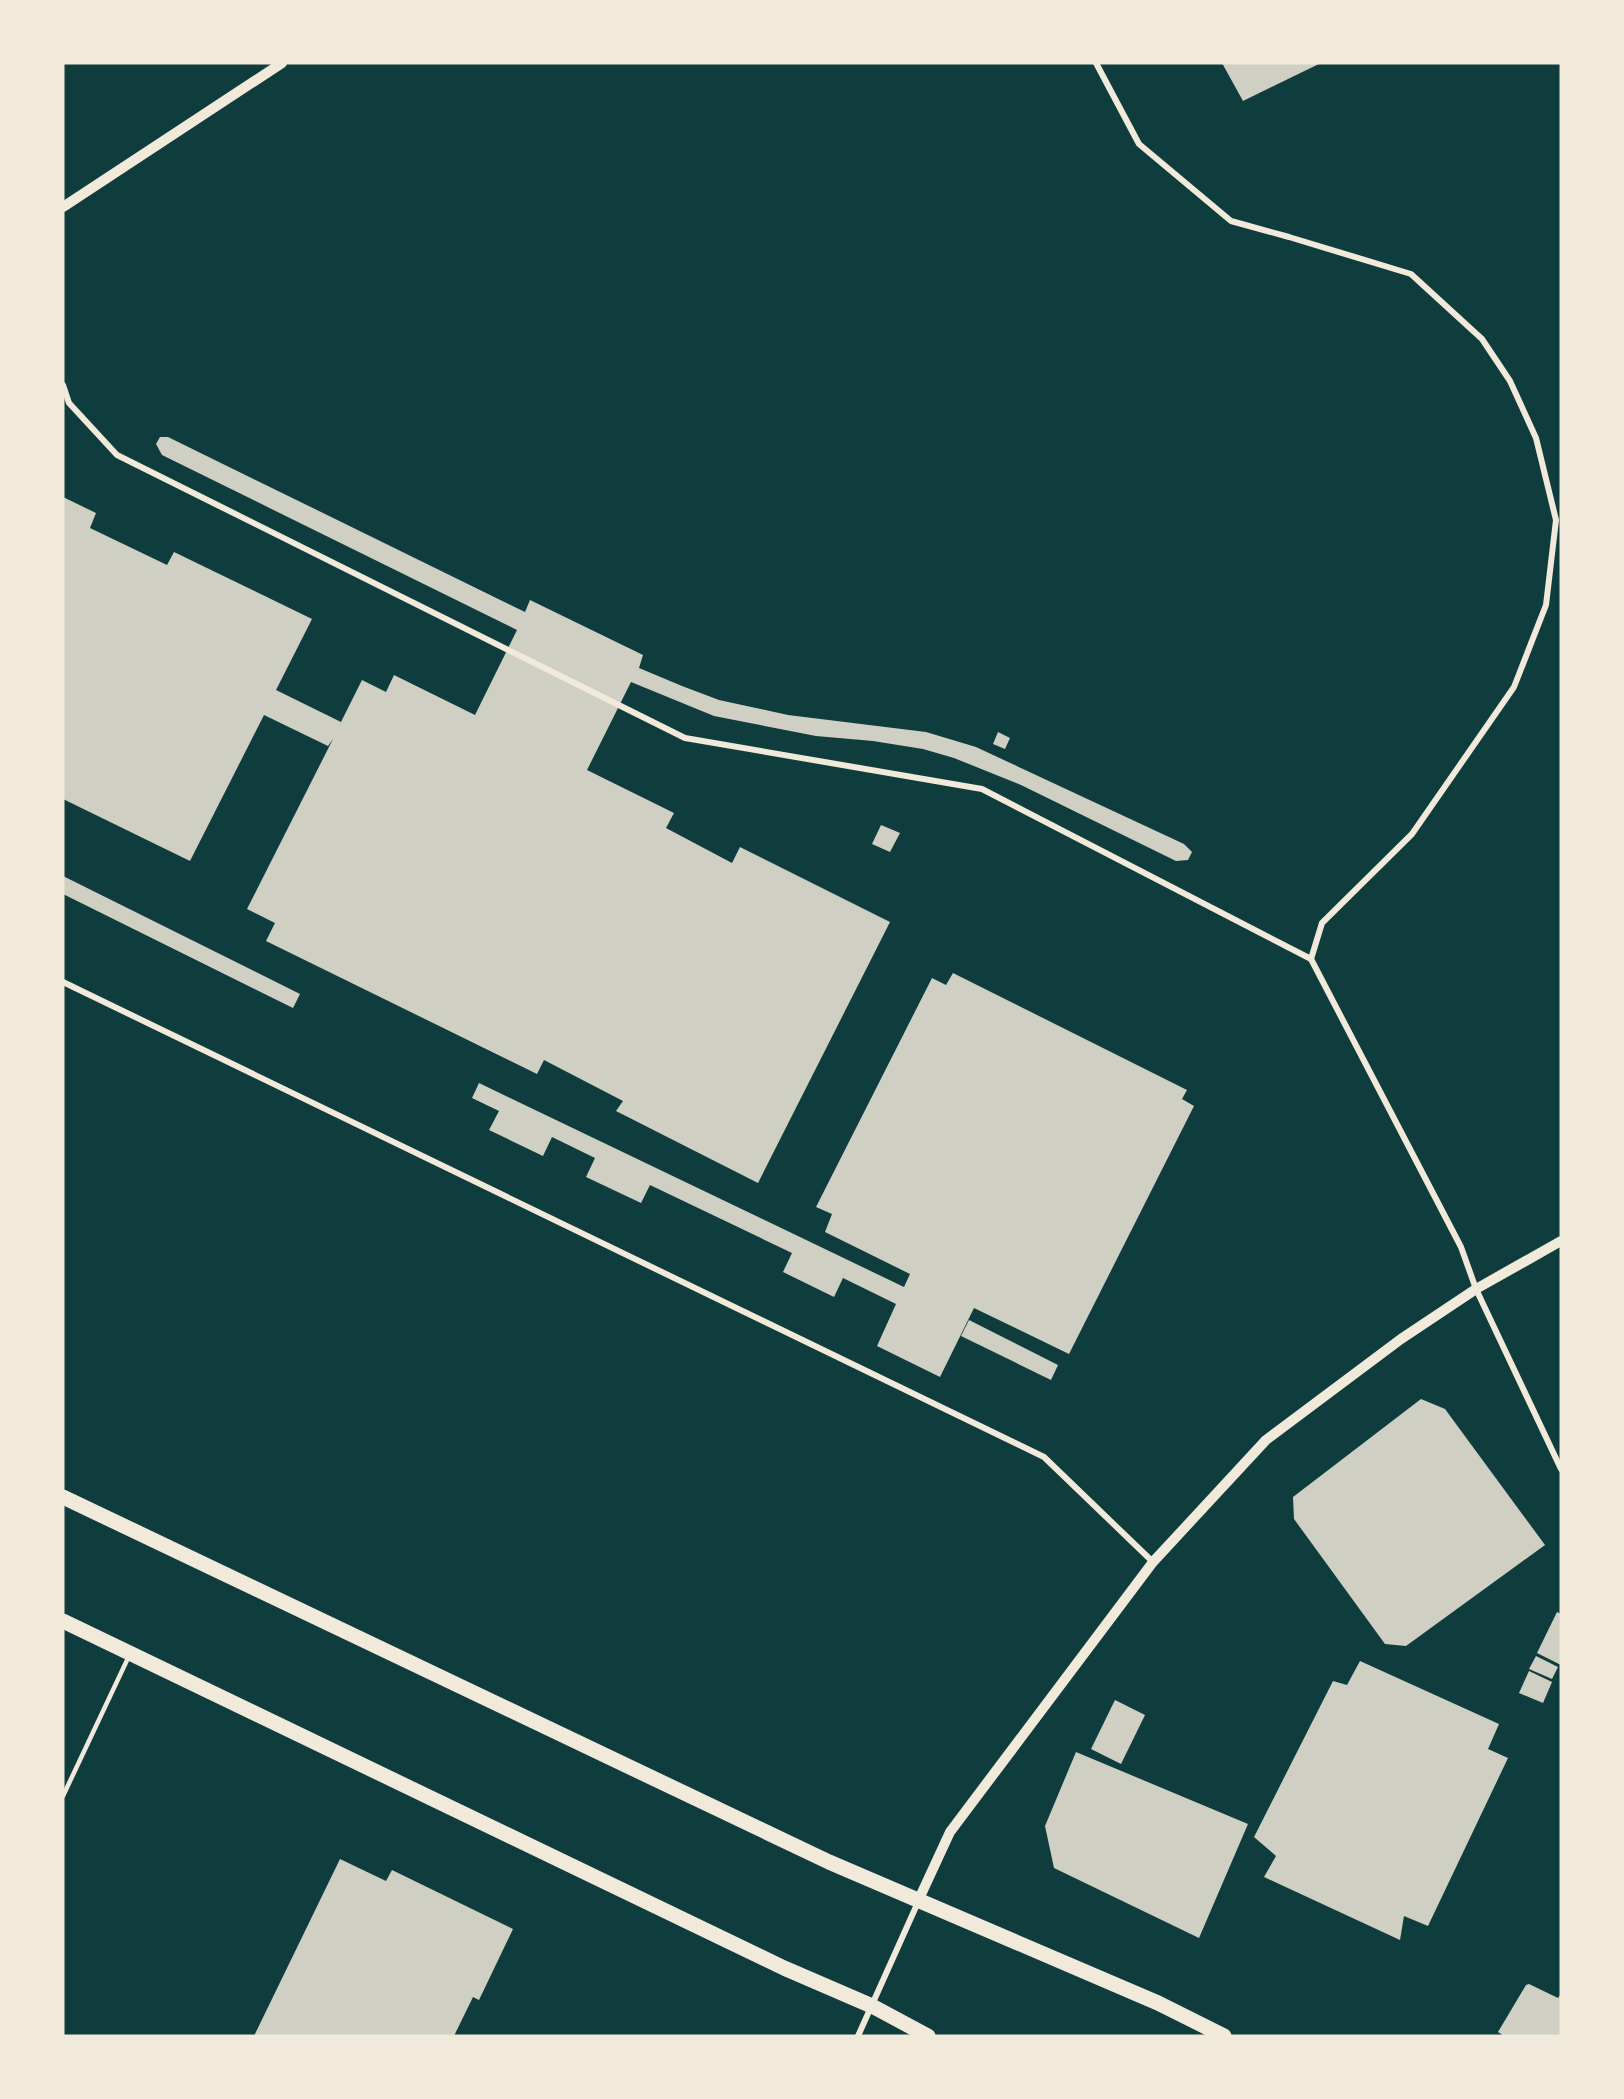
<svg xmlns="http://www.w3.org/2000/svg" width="1624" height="2099" font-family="'PT Sans',sans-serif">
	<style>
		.building { fill: #cfcfc3 }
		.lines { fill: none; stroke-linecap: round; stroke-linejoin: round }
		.service { stroke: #f1e9da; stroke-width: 4.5 }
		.minor { stroke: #f1e9da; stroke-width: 6 }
		.tertiary { stroke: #f1e9da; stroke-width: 10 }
		.primary { stroke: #f1e9da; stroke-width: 15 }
	</style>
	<rect width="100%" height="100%" fill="#0f3d3e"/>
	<g class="building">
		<polygon points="1222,63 1321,63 1243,101"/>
		<polygon points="160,437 168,437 525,612 530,600 643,655 639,668 682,686 719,700 788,715 926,732 976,747 1184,844 1192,852 1188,860 1176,861 1021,785 954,758 923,749 873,741 816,736 714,716 631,682 587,770 674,813 666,828 732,863 740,847 890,922 758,1183 616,1111 623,1101 544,1060 537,1074 266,941 275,923 247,909 333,739 328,746 264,715 190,861 63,799 63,497 96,513 90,528 167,565 174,552 312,619 276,690 341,722 362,680 386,692 394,675 475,715 517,630 162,455 156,444"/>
		<polygon points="998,732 1010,738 1005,749 993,744"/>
		<polygon points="881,825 900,833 890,852 872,844"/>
		<polygon points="63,876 300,994 293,1008 63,894"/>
		<polygon points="953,973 1187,1090 1182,1099 1194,1106 1069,1354 974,1308 940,1377 877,1346 896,1304 843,1278 834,1297 783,1272 792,1253 650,1185 641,1203 586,1177 595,1158 552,1137 543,1156 489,1130 499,1111 472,1098 479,1083 904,1287 910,1274 825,1232 832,1214 816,1207 932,978 946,985"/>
		<polygon points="969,1320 1058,1365 1051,1380 961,1336"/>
		<polygon points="1421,1399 1445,1409 1545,1545 1406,1646 1385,1644 1294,1519 1293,1497"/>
		<polygon points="1557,1612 1561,1614 1561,1665 1537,1653"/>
		<polygon points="1536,1656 1558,1667 1552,1679 1529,1669"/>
		<polygon points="1360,1661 1499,1724 1488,1749 1508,1758 1428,1926 1404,1916 1400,1940 1264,1877 1276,1856 1254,1837 1333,1681 1347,1685"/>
		<polygon points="1529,1671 1552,1682 1543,1703 1519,1693"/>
		<polygon points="1115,1700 1145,1715 1121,1764 1091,1749"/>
		<polygon points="1076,1752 1248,1824 1199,1938 1054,1868 1045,1826"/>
		<polygon points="340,1859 386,1881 392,1870 513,1929 479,2000 473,1997 454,2036 254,2036"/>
		<polygon points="1529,1984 1558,1998 1561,1994 1561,2036 1504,2036 1498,2032 1526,1985"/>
	</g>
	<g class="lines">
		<polyline class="service" points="63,1796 129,1656"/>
		<g class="minor">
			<polyline points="1096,63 1139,144 1231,221 1289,237 1411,274 1482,339 1510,381 1536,438 1556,520 1546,605 1514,687 1412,834 1322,923 1311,959 1461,1247 1476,1289 1561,1469"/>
			<polyline points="63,385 69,403 117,455 685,738 982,789 1311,959"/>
			<polyline points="63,982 1044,1457 1153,1562"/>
			<polyline points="858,2036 919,1900"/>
		</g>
		<g class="tertiary">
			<polyline points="63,207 282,63"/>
			<polyline points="919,1899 950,1832 1153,1562 1266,1440 1401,1339 1476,1289 1561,1241"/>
		</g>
		<g class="primary">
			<polyline points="63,1497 829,1862 1158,2003 1224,2036"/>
			<polyline points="63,1621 784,1968 872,2006 928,2036"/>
		</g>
	</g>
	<rect width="1624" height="2099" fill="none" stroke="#f1e9da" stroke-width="129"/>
</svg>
